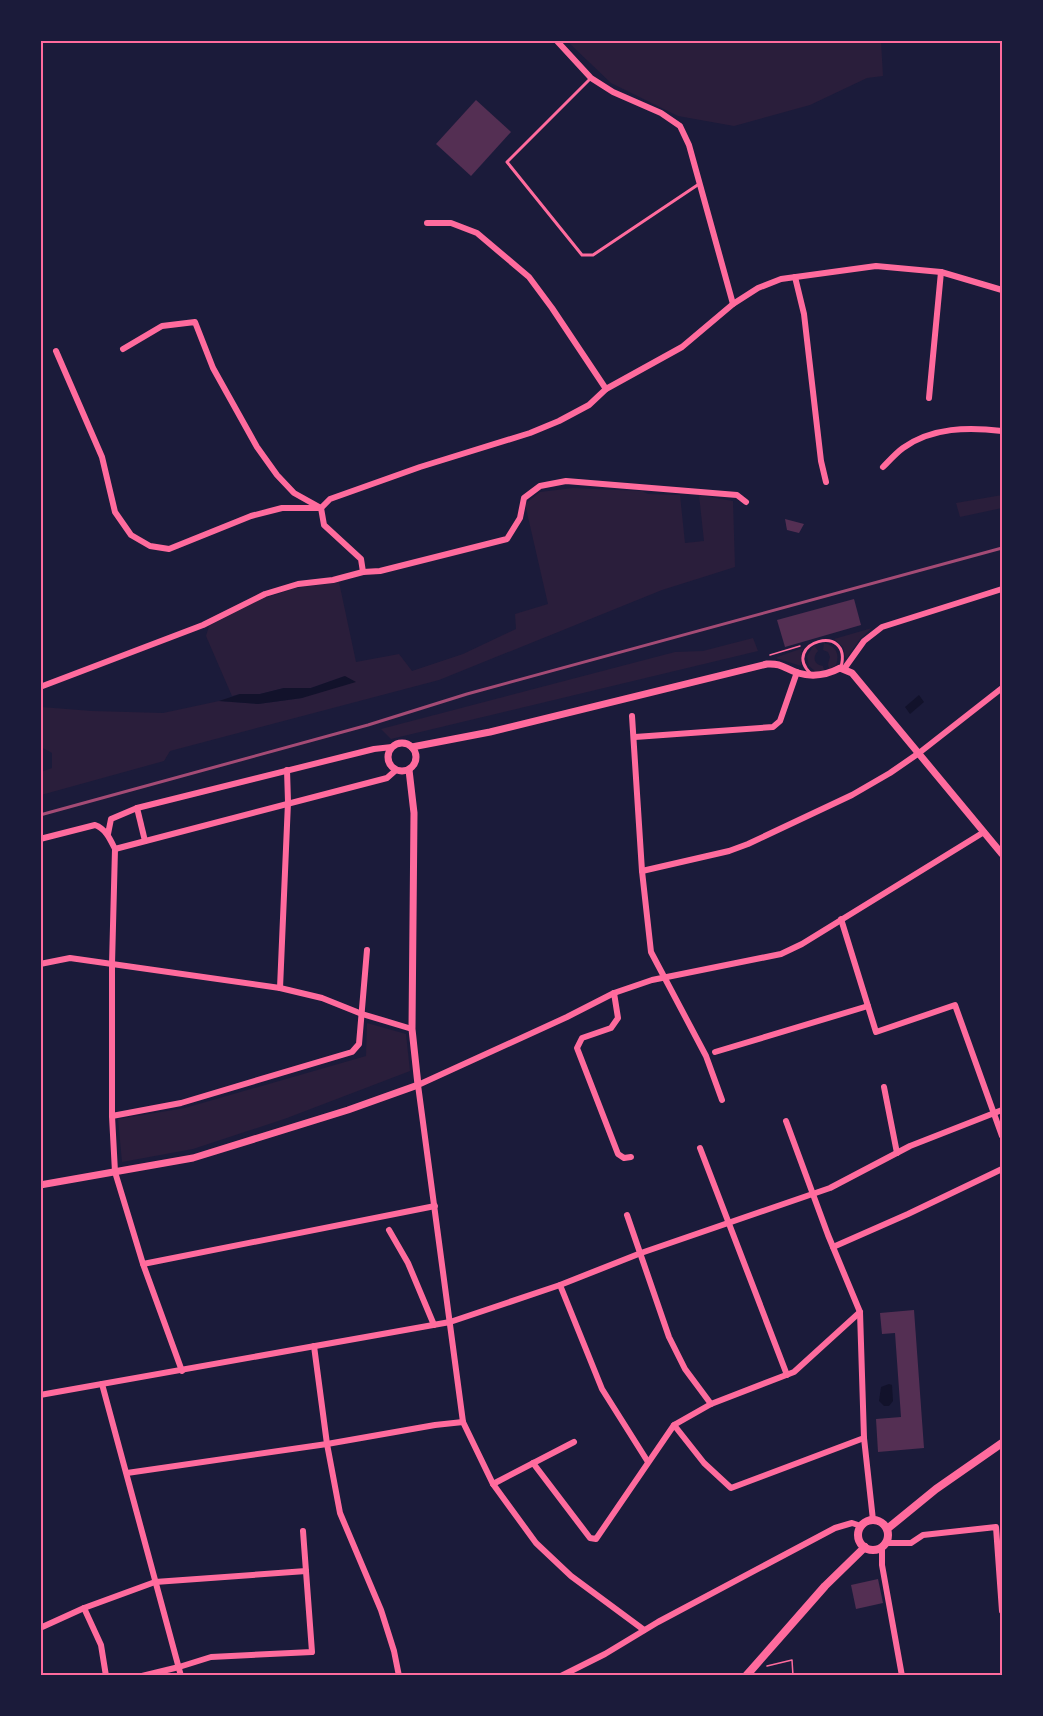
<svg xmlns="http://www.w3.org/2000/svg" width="1043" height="1716" font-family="Quicksand,sans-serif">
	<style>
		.green { fill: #2a1e3b }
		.water { fill: #12122b }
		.building { fill: #542f53 }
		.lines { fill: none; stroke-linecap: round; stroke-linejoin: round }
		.path { stroke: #ff6b9d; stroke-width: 1.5 }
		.service { stroke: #ff6b9d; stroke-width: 3 }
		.minor { stroke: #ff6b9d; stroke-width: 6 }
		.tertiary { stroke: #ff6b9d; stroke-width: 7 }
		.secondary { stroke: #ff6b9d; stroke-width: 8 }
		.rail { stroke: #a44b75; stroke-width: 3 }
		.neatline { fill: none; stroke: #ff6b9d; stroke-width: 2 }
	</style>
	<rect width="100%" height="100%" fill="#1b1b3a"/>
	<g class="green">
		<polygon points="567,41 881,41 883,76 867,78 810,105 734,126 678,116 611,83"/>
		<polygon points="573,488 642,491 648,494 680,495 685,543 704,541 699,495 733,501 735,567 662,590 439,680 170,751 164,761 41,795 41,772 52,768 52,753 41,747 41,707 92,711 163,713 219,701 258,704 302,698 345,676 311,688 284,688 260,694 240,694 232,696 206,636 209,626 259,600 296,588 339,582 356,662 399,654 412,671 463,654 516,629 515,614 548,604 525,504 540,492"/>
		<polygon points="1002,495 1002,508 960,517 956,503"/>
		<polygon points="872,628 860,639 846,659 843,647 834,639"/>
		<polygon points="753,638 758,651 391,739 381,729 675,652 703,651"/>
		<path d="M 824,643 C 836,646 840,654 836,665 L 829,669 L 828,664 L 830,657 L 828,652 L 823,650 Z"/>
		<path d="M 814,645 L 818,651 C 812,657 814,665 823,666 L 824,670 L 816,672 L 809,666 L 807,656 Z"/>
		<polygon points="803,648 801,655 801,666 776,658 780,656"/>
		<polygon points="367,1023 406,1034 410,1071 287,1118 193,1149 122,1162 118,1119 185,1108 366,1056"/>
	</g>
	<g class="water">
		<polygon points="345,676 356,682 302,698 258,704 219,701 240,694 260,694 284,688 311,688"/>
		<polygon points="919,695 924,702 910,714 905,707"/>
		<polygon points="889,1384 892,1385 893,1401 889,1406 884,1406 879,1401 881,1387"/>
	</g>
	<g class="building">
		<polygon points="476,100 511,132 471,176 436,144"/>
		<polygon points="785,519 804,524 799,533 787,530"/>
		<polygon points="854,599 861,625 785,647 777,620"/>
		<polygon points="914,1310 924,1448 878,1452 876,1419 901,1417 895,1333 882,1334 880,1313"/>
		<polygon points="878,1579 883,1603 856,1609 851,1585"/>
	</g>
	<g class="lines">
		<g class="path">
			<polyline points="770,655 800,646"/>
			<polyline points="767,1666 792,1660 793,1676"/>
		</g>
		<g class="service">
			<polyline points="590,79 507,162 582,255 593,255 699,184"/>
			<path d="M 811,674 C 779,643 853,621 841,667"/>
		</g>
		<g class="minor">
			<polyline points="556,40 591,78 613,92 661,113 680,126 689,145 733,304"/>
			<polyline points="427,223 451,223 477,233 529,277 552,308 606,389"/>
			<polyline points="795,277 804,314 821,461 826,482"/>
			<polyline points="123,349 162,326 195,322 213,368 257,447 277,475 294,493 321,508"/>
			<polyline points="56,351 102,457 115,512 131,535 150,546 169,549 251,516 282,508 321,508 330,499 420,467 530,433 559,421 589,405 606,389 682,347 733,304 758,288 781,279 876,266 941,272 1002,290"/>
			<polyline points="929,398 941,272"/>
			<path d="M 883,467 C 889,461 896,453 903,448 C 932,427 969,427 1002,431"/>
			<polyline points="363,572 380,571 507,539 520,518 524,498 540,486 566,481 737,495 746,502"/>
			<polyline points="844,669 864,641 882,627 1002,589"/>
			<polyline points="40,687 203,625 265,594 298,584 333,580 363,572 361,559 324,525 321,508"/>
			<polyline points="632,716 642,871 651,952 706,1056 722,1100"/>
			<polyline points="635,737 773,727 780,721 797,672"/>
			<polyline points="137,808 145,841"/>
			<polyline points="108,834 111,819 137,808 374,749 392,747"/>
			<path d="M 40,839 L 95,825 C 106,829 110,839 115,849 L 112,964 L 112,1116 L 115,1172 L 143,1264 L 182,1371"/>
			<polyline points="115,849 387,778 396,770"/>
			<polyline points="642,871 729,851 748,844 852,795 890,773 919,753 1002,688"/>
			<polyline points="841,919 876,1032 955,1005 1002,1136"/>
			<polyline points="40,964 70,958 280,988 322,998 362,1014 412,1029"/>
			<polyline points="280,988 288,802 287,770"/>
			<polyline points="614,993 618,1018 611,1028 582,1038 577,1048 618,1154 624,1158 631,1157"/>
			<polyline points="715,1052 868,1006"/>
			<polyline points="884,1087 897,1153"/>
			<polyline points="112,1116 181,1103 352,1052 359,1044 367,950"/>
			<polyline points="786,1121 828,1235 860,1312 864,1438 873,1520"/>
			<polyline points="700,1148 787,1375"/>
			<polyline points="627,1215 669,1337 685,1369 711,1404"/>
			<polyline points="389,1230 408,1263 434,1325"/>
			<polyline points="833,1247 908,1214 1002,1169"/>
			<polyline points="143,1264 435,1206"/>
			<polyline points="560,1285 602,1389 648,1462"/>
			<polyline points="314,1346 327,1444 340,1513 381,1610 394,1651 399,1676"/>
			<polyline points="102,1384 181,1676"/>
			<polyline points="40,1395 450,1322 560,1285 641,1253 830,1188 910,1146 1002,1110"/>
			<polyline points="674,1425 704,1463 731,1488 864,1438"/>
			<polyline points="533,1463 590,1538 596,1539 674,1425 711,1404 794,1372 860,1312"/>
			<polyline points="127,1473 327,1444 435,1425 463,1422"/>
			<polyline points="493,1484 574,1442"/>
			<polyline points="885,1543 911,1543 923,1535 996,1527 1002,1611"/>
			<polyline points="882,1547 882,1565 902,1676"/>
			<polyline points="84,1608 101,1645 106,1676"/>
			<polyline points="40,1628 84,1608 155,1582 306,1571"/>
			<polyline points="644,1630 571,1576 536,1543 493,1484 463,1422 418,1085 567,1017 614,993 652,980 781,954 802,944 984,832"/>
			<polyline points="40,1674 42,1676"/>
			<polyline points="142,1676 179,1667 211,1657 312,1652 303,1531"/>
			<polyline points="561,1676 605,1654 658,1622 835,1528 852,1523 861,1526"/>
		</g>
		<g class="tertiary">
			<circle cx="402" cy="757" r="14"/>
			<path d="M 412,747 L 490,732 L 767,664 C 782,663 785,669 798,673 C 812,677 827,675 840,668 L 852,673 L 1002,854"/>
			<polyline points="40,1185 193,1158 348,1110 418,1085 412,1029 414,813 409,770"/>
		</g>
		<g class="secondary">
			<circle cx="873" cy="1535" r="15"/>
			<polyline points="887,1529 936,1489 1002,1443"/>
			<polyline points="746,1676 825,1586 865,1547"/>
		</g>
		<polyline class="rail" points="40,815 368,725 467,694 1002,548"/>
	</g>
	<rect width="1043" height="1716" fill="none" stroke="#1b1b3a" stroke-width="84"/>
	<rect x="42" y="42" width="959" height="1632" class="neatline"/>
</svg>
